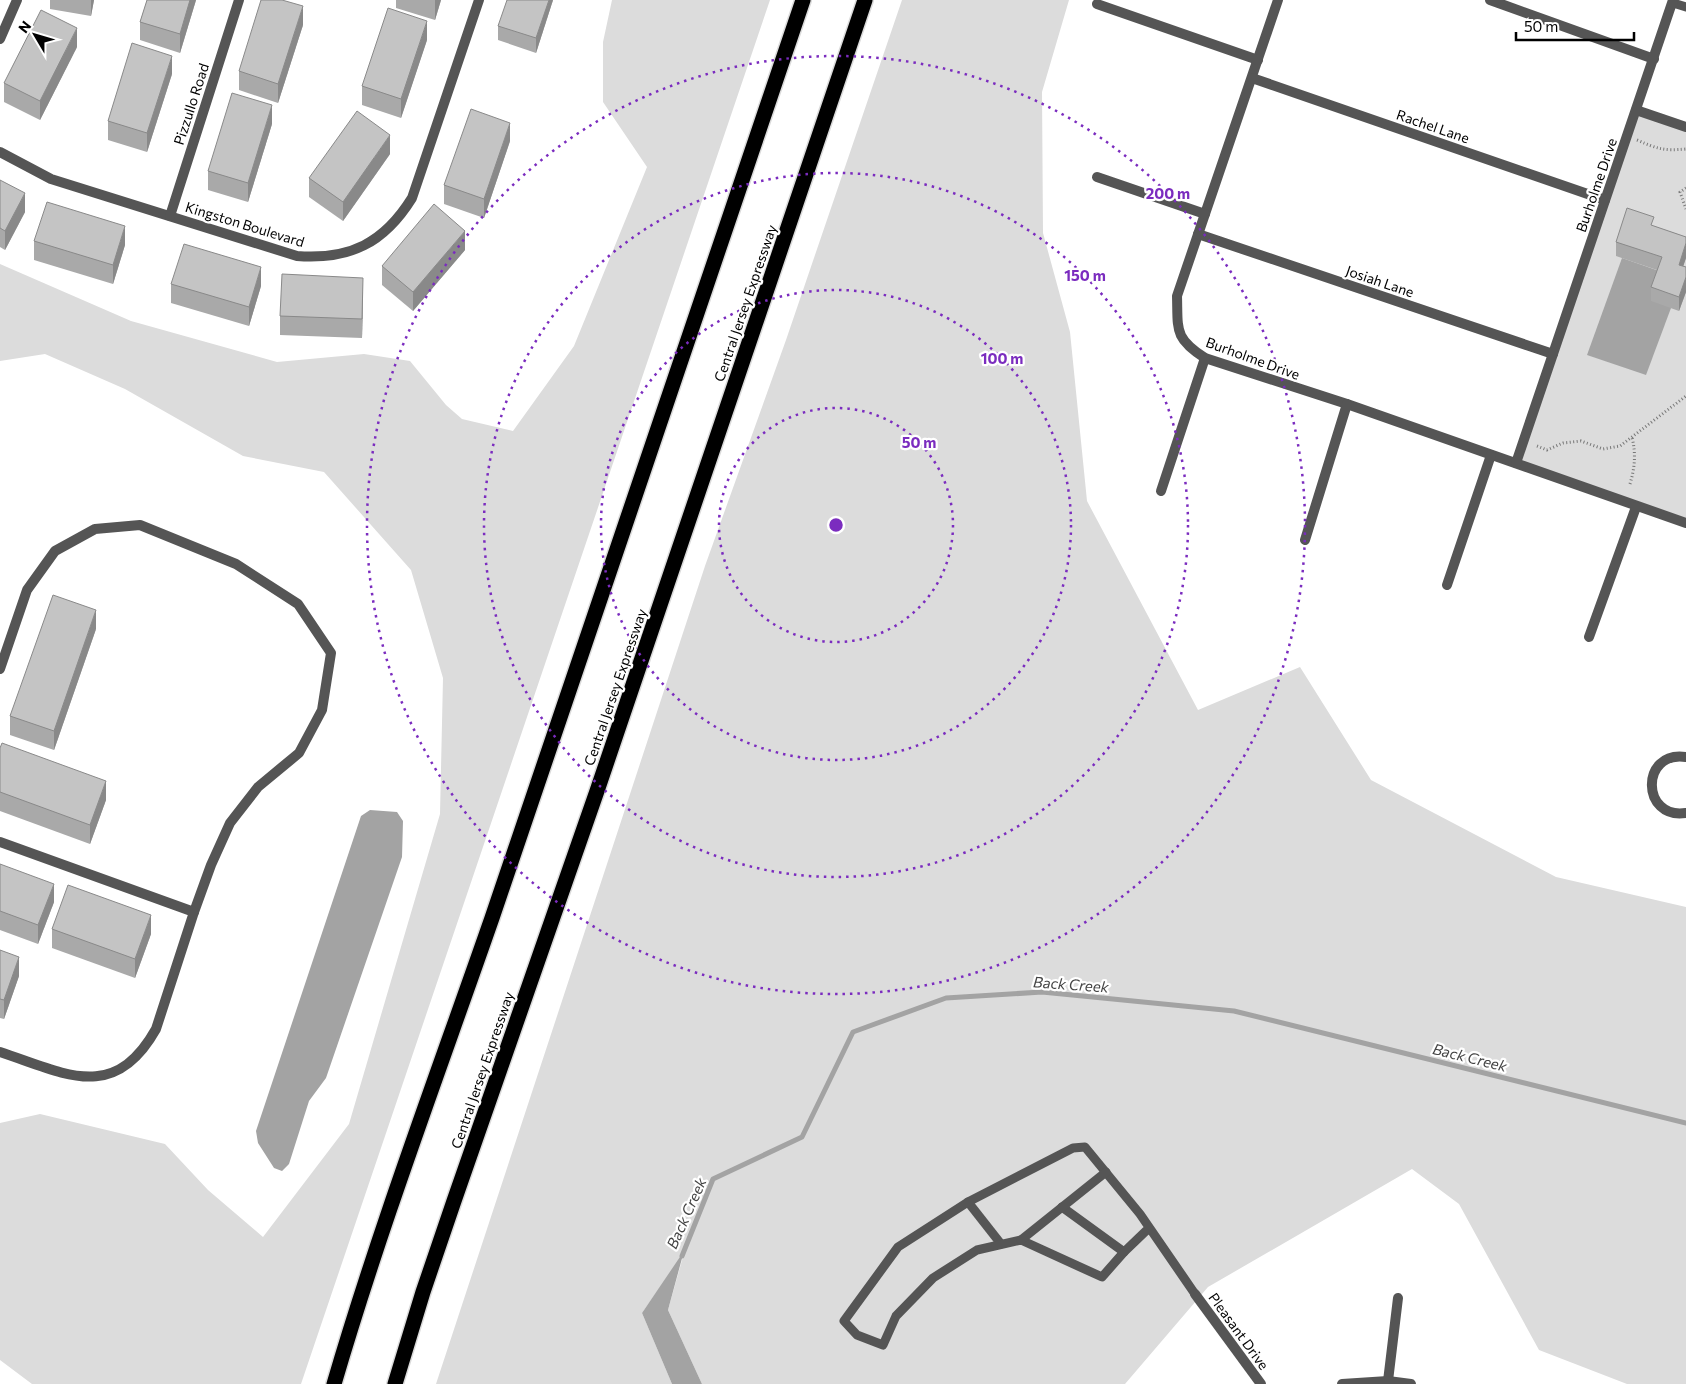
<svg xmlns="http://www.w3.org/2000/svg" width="1686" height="1384" font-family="Commissioner,sans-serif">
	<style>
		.green { fill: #dcdcdc }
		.water { fill: #a3a3a3 }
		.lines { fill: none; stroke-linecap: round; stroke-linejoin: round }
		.stream { stroke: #a3a3a3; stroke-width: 5 }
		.highway-casing { stroke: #dbdbdb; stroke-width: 18 }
		.path { stroke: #777; stroke-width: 3; stroke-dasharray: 1 2.5; stroke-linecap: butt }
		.lane { stroke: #555; stroke-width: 9 }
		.street { stroke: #555; stroke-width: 10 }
		.highway { stroke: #000; stroke-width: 15 }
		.wall { fill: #a9a9a9 }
		.shaded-wall { fill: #898989 }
		.building { fill: #c4c4c4; stroke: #898989 }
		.ring { fill: none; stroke: #7b2cbf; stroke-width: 2.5; stroke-dasharray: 2.5 5 }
		.labels { text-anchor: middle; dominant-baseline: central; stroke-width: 4.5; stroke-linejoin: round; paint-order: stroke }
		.street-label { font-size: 14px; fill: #000; stroke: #fff }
		.water-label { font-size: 15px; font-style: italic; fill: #444; stroke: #fff }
		.centre { fill: #7b2cbf; stroke: #fff; stroke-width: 2.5 }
		.ring-label { font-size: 15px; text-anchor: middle; font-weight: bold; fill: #7b2cbf; stroke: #fff; stroke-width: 4.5; stroke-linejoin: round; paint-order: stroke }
	</style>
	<rect width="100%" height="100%" fill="#fff"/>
	<g class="green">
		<polygon points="612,0 770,0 301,1384 32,1384 0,1360 0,1123 40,1114 165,1144 208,1190 263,1237 349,1124 440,814 443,678 411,570 324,472 243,456 125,389 45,354 0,361 0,264 131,321 277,362 364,354 410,361 446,405 462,419 513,431 574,346 647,167 603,102 603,42"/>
		<polygon points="902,0 1069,0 1042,92 1043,233 1070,332 1087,501 1198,710 1300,667 1371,780 1556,877 1686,907 1686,1384 1627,1384 1539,1350 1459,1204 1412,1169 1208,1287 1125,1384 702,1384 668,1310 684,1253 642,1313 672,1384 436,1384 705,566 786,340"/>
		<polygon points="1636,110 1686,127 1686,521 1516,463"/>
	</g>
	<g class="water">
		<polygon points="1622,258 1662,272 1671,308 1646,375 1587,355"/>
		<polygon points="370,810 397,812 403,821 402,857 326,1078 309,1101 289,1164 282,1171 274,1168 258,1143 256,1131 361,816"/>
		<polygon points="684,1251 668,1310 702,1384 672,1384 642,1313"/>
	</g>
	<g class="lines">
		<polyline class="stream" points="682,1256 713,1179 802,1137 853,1032 946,998 1042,992 1234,1011 1686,1123"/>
		<g class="highway-casing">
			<g id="highway">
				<path d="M 334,1384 C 380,1227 438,1073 492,918 C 597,613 699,306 803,0"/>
				<polyline points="395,1384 423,1292 454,1201 597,791 865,0"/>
			</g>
		</g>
		<g class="path">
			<path d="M 1637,140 C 1658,149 1663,151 1686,149"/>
			<polyline points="1686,188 1680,192 1686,209"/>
			<polyline points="1537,446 1547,450 1563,443 1581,441 1603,449 1620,446 1686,396"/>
			<path d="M 1630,484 C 1635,467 1636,454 1632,437"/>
		</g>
		<g class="lane">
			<polyline points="1673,3 1686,7"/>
			<polyline points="968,1202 1001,1244"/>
			<polyline points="1062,1207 1124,1252"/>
			<polyline points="1149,1228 1124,1252 1102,1277 1021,1240 977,1250 933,1278 896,1316 883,1345 857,1335 844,1321 898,1247 968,1202 1073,1148 1085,1147 1140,1214 1195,1294"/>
			<polyline points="1021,1240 1106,1172"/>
		</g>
		<g class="street">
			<path d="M 1278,0 L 1177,296 C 1178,330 1174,338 1205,358 L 1347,404 L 1686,523"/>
			<polyline points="1490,0 1654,59"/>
			<polyline points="1097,4 1258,60"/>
			<polyline points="0,39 17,0"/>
			<polyline points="1252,78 1605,200"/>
			<polyline points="1636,110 1686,127"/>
			<path d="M 0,152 L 51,179 L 297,256 C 350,260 384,243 412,198 L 479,0"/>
			<polyline points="1097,177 1205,214"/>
			<polyline points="170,216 239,0"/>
			<polyline points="1198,234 1553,354"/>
			<polyline points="1516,463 1673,0"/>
			<polyline points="1161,491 1205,358"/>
			<polyline points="1305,540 1347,404"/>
			<polyline points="1447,585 1491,455"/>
			<polyline points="1589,637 1636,507"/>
			<polyline points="0,669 27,590 55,551 95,529 140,525 236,564 298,604 331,653 322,710 299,753 258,787 230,823 211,865 194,912"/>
			<path d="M 1686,757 C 1640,750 1641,820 1686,813"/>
			<path d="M 0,842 L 194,912 L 156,1029 C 114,1104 64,1073 0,1052"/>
			<polyline points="1195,1294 1261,1384"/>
			<polyline points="1388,1381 1398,1298"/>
			<polyline points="1342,1384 1388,1381 1411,1384"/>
		</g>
		<use href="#highway" class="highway"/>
	</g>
	<g class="wall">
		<polygon points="50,0 94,0 91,16 50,9"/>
		<polygon points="147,0 196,0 180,53 140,40 140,22"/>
		<polygon points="396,0 441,0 435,20 396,8"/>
		<polygon points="553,0 536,53 498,40 498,26"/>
		<polygon points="303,25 278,103 239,90 239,71"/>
		<polygon points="427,40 401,118 362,105 362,86"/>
		<polygon points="77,47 40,120 4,102 4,83"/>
		<polygon points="172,74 147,152 108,140 108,121"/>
		<polygon points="272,124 248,202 208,190 208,171"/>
		<polygon points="510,141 484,218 444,204 444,185"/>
		<polygon points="390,154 343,221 309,197 309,178"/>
		<polygon points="0,180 25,212 5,250 0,247"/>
		<polygon points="1654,226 1686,237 1686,258 1683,266 1686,267 1686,292 1679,311 1651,301 1651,287 1657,270 1616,256 1616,242"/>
		<polygon points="34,241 125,245 113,284 34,260"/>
		<polygon points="465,250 413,311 382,285 382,266"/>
		<polygon points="171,284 261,286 249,326 171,303"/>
		<polygon points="363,297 362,338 280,335 280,316"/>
		<polygon points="96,629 54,750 10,735 10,716"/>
		<polygon points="0,748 106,800 90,844 0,811"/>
		<polygon points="0,864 54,902 38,944 0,930"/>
		<polygon points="52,929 151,934 135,978 52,948"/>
		<polygon points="0,950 19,976 4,1019 0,1018"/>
	</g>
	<g class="shaded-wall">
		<polygon points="91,0 94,0 91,16"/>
		<polygon points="190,0 196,0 180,53 180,34"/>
		<polygon points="435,0 441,0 435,20"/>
		<polygon points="549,0 553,0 536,53 536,38"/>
		<polygon points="303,6 303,25 278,103 278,84"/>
		<polygon points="427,21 427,40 401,118 401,99"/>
		<polygon points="77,28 77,47 40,120 40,101"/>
		<polygon points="172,56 172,74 147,152 147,133"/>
		<polygon points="272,105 272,124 248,202 248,183"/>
		<polygon points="510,123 510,141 484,218 484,199"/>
		<polygon points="390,135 390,154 343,221 343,202"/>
		<polygon points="25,193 25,212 5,250 5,231"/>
		<polygon points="125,226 125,245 113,284 113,265"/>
		<polygon points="465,231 465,250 413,311 413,292"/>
		<polygon points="1686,243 1686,258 1679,279 1679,265"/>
		<polygon points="261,267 261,286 249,326 249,307"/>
		<polygon points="1686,277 1686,292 1679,311 1679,297"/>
		<polygon points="363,278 363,297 362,338 362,319"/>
		<polygon points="96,610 96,629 54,750 54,731"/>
		<polygon points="106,781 106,800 90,844 90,825"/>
		<polygon points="54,884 54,902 38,944 38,925"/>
		<polygon points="151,915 151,934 135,978 135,959"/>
		<polygon points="19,957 19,976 4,1019 4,1000"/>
	</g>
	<g class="building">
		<polygon points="147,0 190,0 180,34 140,22"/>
		<polygon points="261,0 282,0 303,6 278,84 239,71"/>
		<polygon points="507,0 549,0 536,38 498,26"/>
		<polygon points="388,8 427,21 401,99 362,86"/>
		<polygon points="41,10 77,28 40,101 4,83"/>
		<polygon points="132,43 172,56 147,133 108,121"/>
		<polygon points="232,93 272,105 248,183 208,171"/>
		<polygon points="471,109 510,123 484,199 444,185"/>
		<polygon points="357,111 390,135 343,202 309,178"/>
		<polygon points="0,180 25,193 5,231 0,228"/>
		<polygon points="47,202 125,226 113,265 34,241"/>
		<polygon points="434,204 465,231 413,292 382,266"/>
		<polygon points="1627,208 1654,217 1651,225 1686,237 1686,243 1679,265 1686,267 1686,277 1679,297 1651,287 1662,257 1616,242"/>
		<polygon points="184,244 261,267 249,307 171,284"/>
		<polygon points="282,274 363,278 362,319 280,316"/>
		<polygon points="53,595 96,610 54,731 10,716"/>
		<polygon points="2,743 106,781 90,825 0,792 0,748"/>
		<polygon points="0,864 54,884 38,925 0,911"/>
		<polygon points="68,885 151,915 135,959 52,929"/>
		<polygon points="0,950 19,957 4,1000 0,999"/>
	</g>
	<g class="ring">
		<circle cx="836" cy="525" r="117"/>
		<circle cx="836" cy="525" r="235"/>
		<circle cx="836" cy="525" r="352"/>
		<circle cx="836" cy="525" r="469"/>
	</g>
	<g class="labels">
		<g class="street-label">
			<text transform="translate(191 104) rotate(-72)">Pizzullo Road</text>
			<text transform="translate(1433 126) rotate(19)">Rachel Lane</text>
			<text transform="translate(1596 185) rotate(-71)">Burholme Drive</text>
			<text transform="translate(245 224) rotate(17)">Kingston Boulevard</text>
			<text transform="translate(1380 281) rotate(19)">Josiah Lane</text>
			<text transform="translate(745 303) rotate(-71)">Central Jersey Expressway</text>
			<text transform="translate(1253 358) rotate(20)">Burholme Drive</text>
			<text transform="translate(615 687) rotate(-71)">Central Jersey Expressway</text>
			<text transform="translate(482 1070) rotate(-71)">Central Jersey Expressway</text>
			<text transform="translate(1239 1331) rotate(54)">Pleasant Drive</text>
		</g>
		<g class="water-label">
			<text transform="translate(1071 984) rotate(4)">Back Creek</text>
			<text transform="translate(1470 1057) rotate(14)">Back Creek</text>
			<text transform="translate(686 1213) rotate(-66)">Back Creek</text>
		</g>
	</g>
	<circle cx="836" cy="525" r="8" class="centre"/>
	<g class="ring-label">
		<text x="1168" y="199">200 m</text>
		<text x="1085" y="281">150 m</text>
		<text x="1002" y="364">100 m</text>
		<text x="919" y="448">50 m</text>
	</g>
	<g transform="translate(35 35) rotate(308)" stroke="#ffffff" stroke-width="4" paint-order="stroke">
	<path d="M0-4L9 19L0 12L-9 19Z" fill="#000000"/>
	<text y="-8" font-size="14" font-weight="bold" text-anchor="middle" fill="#000000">N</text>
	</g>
	<path d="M1516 32v8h118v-8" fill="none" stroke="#000000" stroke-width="2.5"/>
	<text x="1524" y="32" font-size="15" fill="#000000" stroke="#ffffff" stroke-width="4" paint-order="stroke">50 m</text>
</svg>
